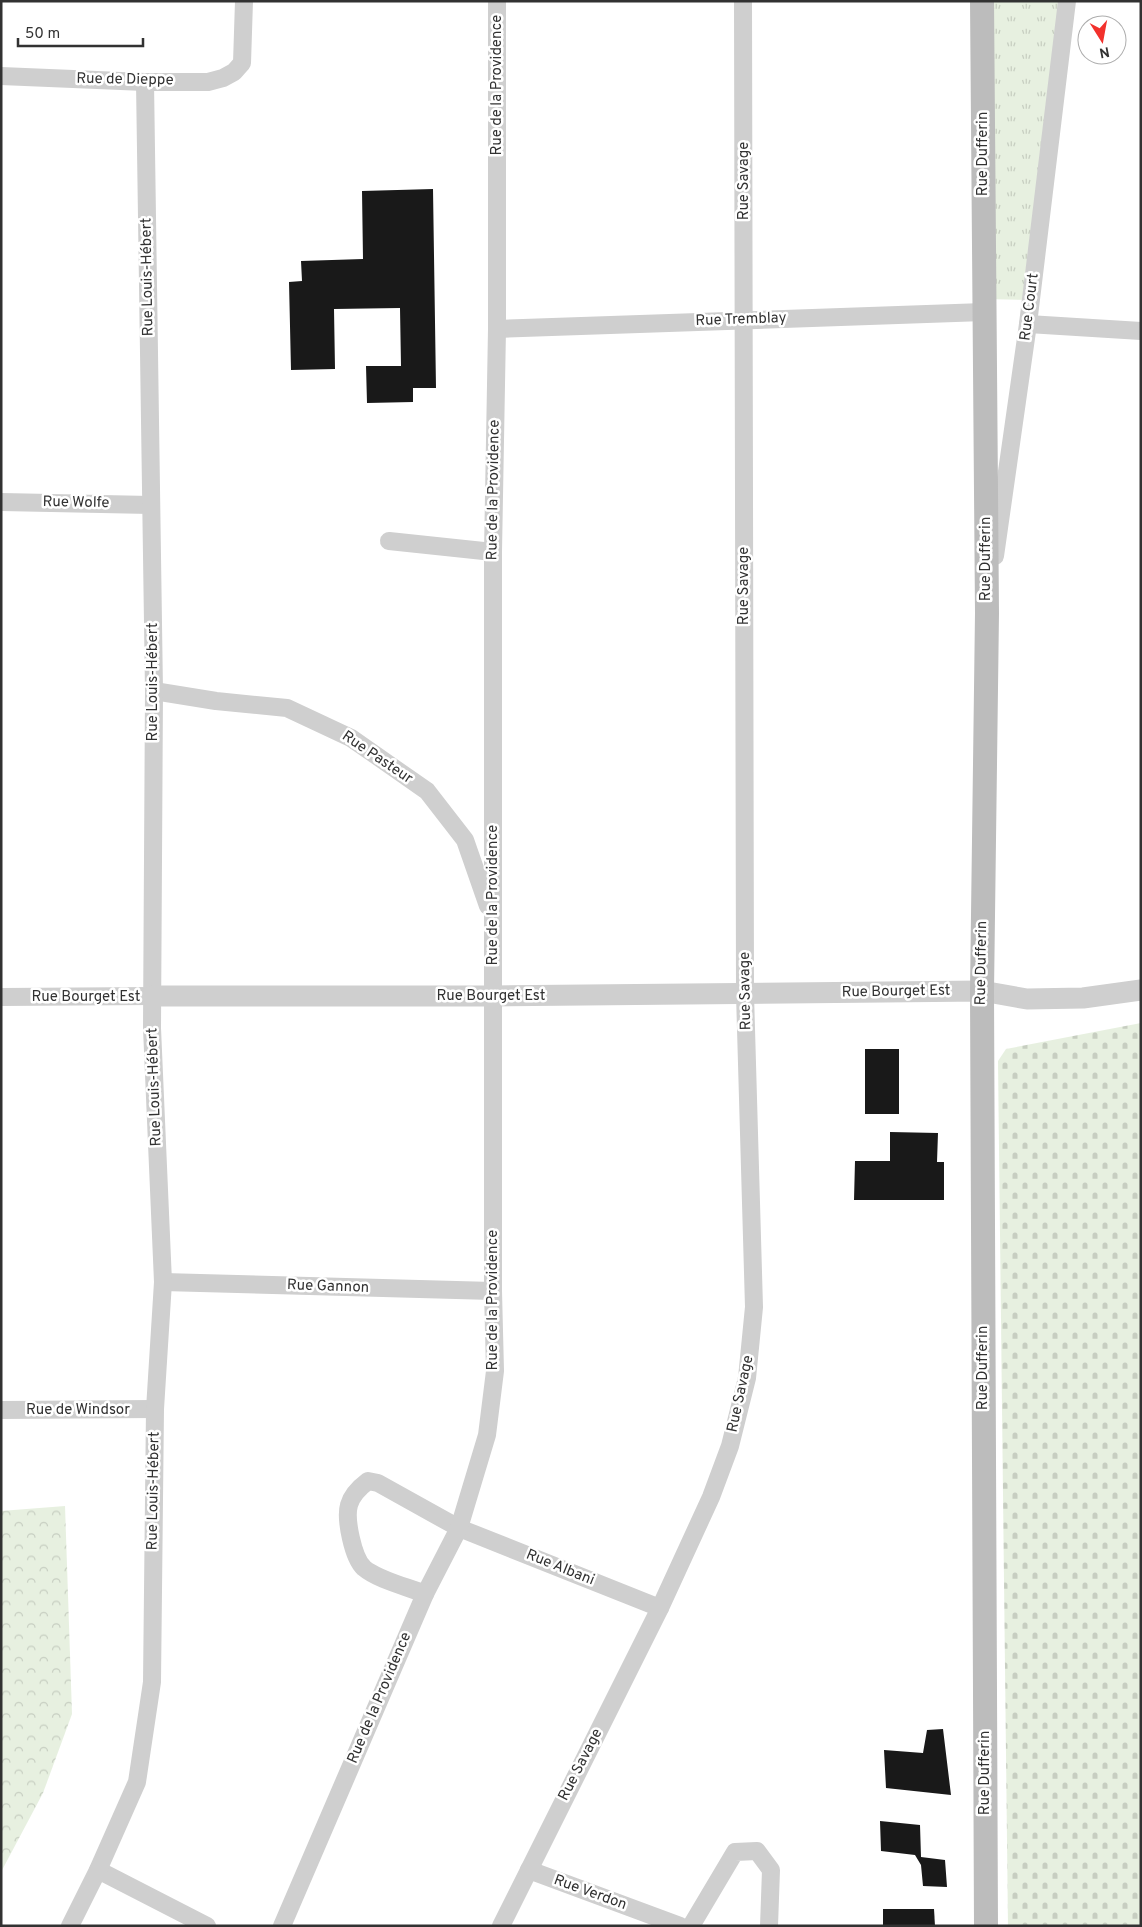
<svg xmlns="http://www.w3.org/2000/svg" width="1142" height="1927" font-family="Overpass,sans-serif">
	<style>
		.forest { fill: url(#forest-crowns) }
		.cemetery { fill: url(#cemetery-stones) }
		.park { fill: url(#park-tufts) }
		.building { fill: #191919 }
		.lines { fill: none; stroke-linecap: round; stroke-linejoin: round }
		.minor { stroke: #cfcfcf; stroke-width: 18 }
		.tertiary { stroke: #cfcfcf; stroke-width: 21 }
		.secondary { stroke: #bcbcbc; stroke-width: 24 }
		.labels { text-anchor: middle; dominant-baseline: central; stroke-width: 5; stroke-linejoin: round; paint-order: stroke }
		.street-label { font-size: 15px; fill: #323232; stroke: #fff }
	</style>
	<defs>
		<pattern id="forest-crowns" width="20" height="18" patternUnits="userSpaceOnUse" patternTransform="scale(1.25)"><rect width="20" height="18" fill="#e7f0e0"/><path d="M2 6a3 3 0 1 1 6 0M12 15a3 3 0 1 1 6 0" fill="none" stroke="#c7cec1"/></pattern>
		<pattern id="cemetery-stones" width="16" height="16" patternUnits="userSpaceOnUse" patternTransform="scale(1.25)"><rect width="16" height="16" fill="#e7f0e0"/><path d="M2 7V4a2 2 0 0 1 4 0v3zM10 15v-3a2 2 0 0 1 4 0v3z" fill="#c7cec1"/></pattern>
		<pattern id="park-tufts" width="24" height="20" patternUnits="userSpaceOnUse" patternTransform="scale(1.25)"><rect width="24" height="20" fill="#e7f0e0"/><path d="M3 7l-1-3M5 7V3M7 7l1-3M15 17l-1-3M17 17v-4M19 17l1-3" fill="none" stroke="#c7cec1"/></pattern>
	</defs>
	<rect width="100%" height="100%" fill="#fff"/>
	<polygon class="forest" points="65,1506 72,1714 43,1793 1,1872 1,1511"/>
	<polygon class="cemetery" points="1141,1023 1141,1926 1008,1926 998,1061 1006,1049"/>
	<polygon class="park" points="985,1 1065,1 1031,300 984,299"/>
	<g class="building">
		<polygon points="433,189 436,388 413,388 413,402 367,403 366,366 401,366 400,308 334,309 335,369 291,370 289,282 302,281 301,261 363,259 362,191"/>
		<rect x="865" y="1049" width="34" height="65"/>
		<polygon points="890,1132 938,1133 937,1162 944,1162 944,1200 854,1200 855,1161 890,1161"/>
		<polygon points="943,1729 951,1795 886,1788 884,1750 923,1753 927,1730"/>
		<polygon points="880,1821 920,1825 921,1857 945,1860 947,1887 923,1886 921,1865 915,1855 881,1851"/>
		<polygon points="883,1909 934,1909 935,1926 883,1926"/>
	</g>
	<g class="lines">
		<g class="minor">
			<polyline points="1,76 145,82 208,82 223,78 234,72 242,63 244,1"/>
			<polyline points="1028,324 1141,331"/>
			<polyline points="497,329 984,312"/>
			<polyline points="1,502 151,505"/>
			<polyline points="389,541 493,552"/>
			<polyline points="995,556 1028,324 1067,1"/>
			<polyline points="154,691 216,701 287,708 351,738 427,791 465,840 488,906"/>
			<polyline points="1,997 153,996"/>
			<polyline points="163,1282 493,1291"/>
			<polyline points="1,1410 155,1409"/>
			<path d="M 425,1594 C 408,1587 378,1580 364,1568 C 353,1558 345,1519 349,1505 C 352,1494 360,1487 368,1481 L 378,1483 L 459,1528 L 660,1608"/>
			<polyline points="98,1870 207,1926"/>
			<polyline points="529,1870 680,1926"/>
			<polyline points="70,1926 98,1870 137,1782 152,1682 155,1409 163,1282 152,1028 154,691 145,82"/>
			<polyline points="282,1926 425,1594 459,1528 487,1435 495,1371 493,1291 493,552 497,329 497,1"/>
			<polyline points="501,1926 660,1608 711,1497 730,1446 747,1378 754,1307 745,994 743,1"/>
			<polyline points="691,1926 735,1852 757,1851 771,1870 769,1926"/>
		</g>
		<polyline class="tertiary" points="153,996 493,996 982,991 1027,999 1083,998 1141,990"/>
		<polyline class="secondary" points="982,1 987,613 982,991 986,1926"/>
	</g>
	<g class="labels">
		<g class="street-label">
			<text transform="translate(125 80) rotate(1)">Rue de Dieppe</text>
			<text transform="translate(497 85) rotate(-90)">Rue de la Providence</text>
			<text transform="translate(983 154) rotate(-90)">Rue Dufferin</text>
			<text transform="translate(744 181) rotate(-90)">Rue Savage</text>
			<text transform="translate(148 277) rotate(-91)">Rue Louis-Hébert</text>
			<text transform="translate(1030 307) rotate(-83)">Rue Court</text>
			<text transform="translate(741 320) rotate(-2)">Rue Tremblay</text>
			<text transform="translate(494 490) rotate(-89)">Rue de la Providence</text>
			<text transform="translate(76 503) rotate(1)">Rue Wolfe</text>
			<text transform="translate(986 559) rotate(-90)">Rue Dufferin</text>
			<text transform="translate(744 586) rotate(-90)">Rue Savage</text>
			<text transform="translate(153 682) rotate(-90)">Rue Louis-Hébert</text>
			<text transform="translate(377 758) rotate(34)">Rue Pasteur</text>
			<text transform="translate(493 895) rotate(-90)">Rue de la Providence</text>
			<text transform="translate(982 963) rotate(-89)">Rue Dufferin</text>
			<text transform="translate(746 991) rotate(-91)">Rue Savage</text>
			<text transform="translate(896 992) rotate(-1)">Rue Bourget Est</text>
			<text x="491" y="996">Rue Bourget Est</text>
			<text x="86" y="997">Rue Bourget Est</text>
			<text transform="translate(155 1087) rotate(-92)">Rue Louis-Hébert</text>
			<text transform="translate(328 1287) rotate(2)">Rue Gannon</text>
			<text transform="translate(493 1300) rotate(-90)">Rue de la Providence</text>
			<text transform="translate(983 1368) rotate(-90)">Rue Dufferin</text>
			<text transform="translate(741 1394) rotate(-78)">Rue Savage</text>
			<text x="78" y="1410">Rue de Windsor</text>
			<text transform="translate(154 1491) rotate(-89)">Rue Louis-Hébert</text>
			<text transform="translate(560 1568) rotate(22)">Rue Albani</text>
			<text transform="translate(380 1698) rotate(-67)">Rue de la Providence</text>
			<text transform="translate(581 1765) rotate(-63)">Rue Savage</text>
			<text transform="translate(985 1773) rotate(-90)">Rue Dufferin</text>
			<text transform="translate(590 1893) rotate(20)">Rue Verdon</text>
		</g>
	</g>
	<rect width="1142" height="1927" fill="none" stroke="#323232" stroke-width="5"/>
	<g transform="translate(1102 40) rotate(169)"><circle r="24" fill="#ffffff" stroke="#adadad"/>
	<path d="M0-4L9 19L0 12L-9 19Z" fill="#f2312c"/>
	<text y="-8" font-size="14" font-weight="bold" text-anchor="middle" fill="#323232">N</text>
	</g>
	<path d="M18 38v8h125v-8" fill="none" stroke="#323232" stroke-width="2.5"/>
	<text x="25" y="38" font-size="15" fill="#323232" stroke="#ffffff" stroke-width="4" paint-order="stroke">50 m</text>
</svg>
